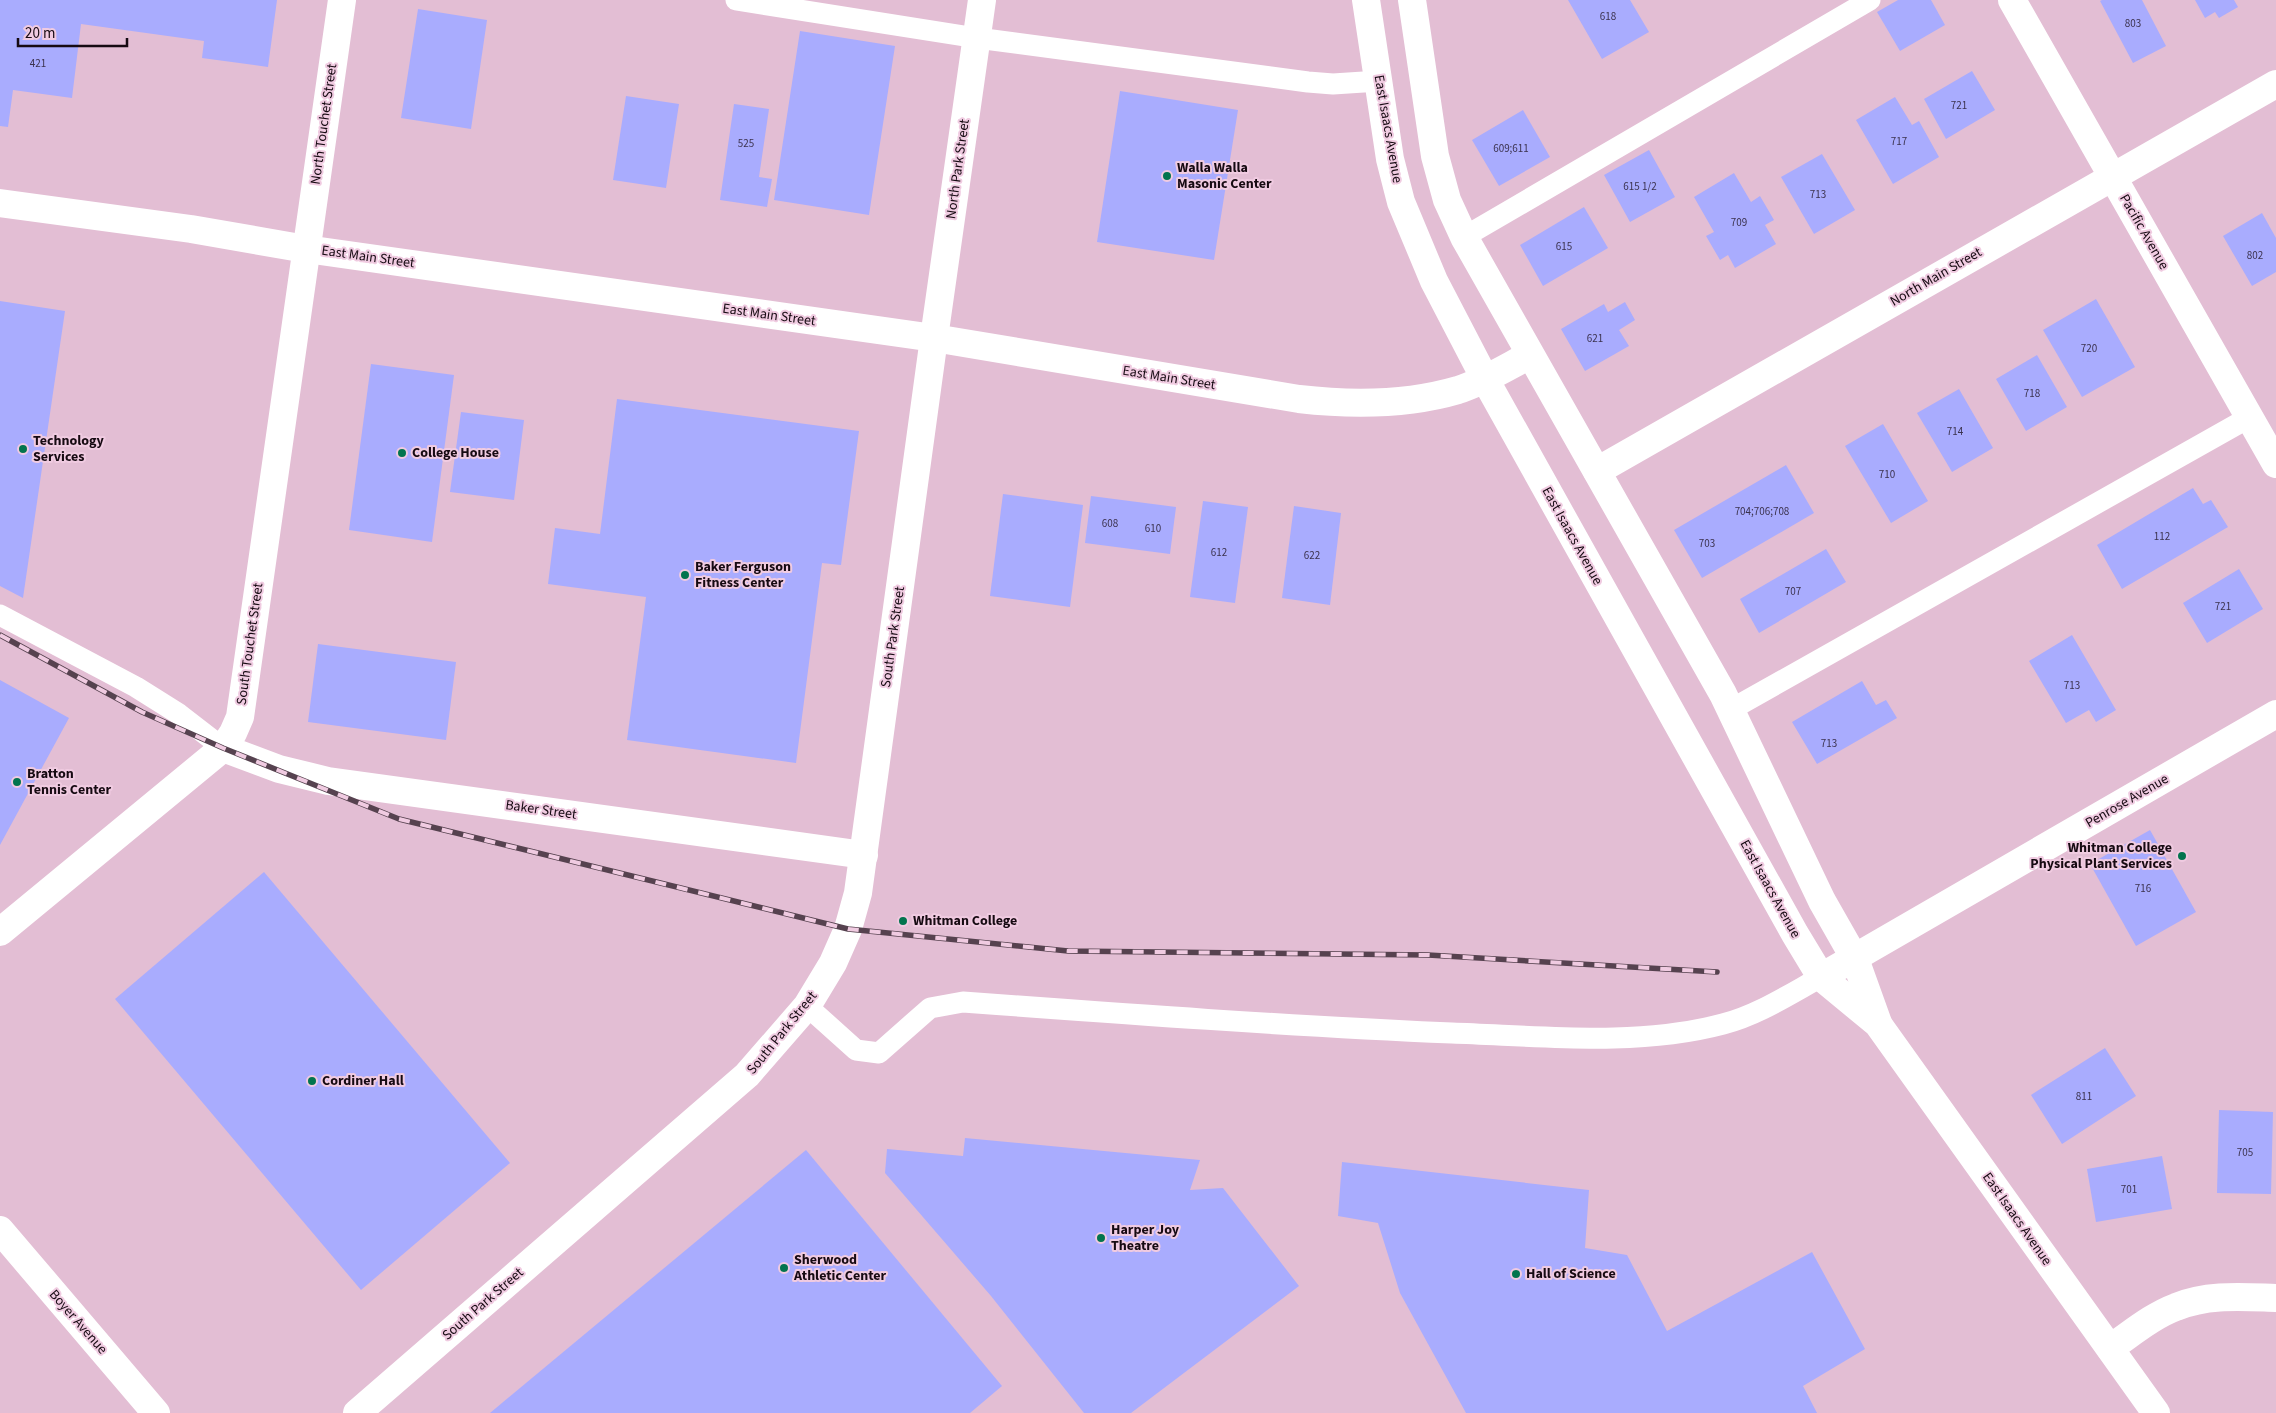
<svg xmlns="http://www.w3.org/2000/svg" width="2276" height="1413" font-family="'Source Sans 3',sans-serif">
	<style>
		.building { fill: #a9acfe }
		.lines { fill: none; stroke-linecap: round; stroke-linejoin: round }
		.service { stroke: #fff; stroke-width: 21 }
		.minor { stroke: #fff; stroke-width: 28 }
		.tertiary { stroke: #fff; stroke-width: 28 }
		.secondary { stroke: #fff; stroke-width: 28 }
		.primary { stroke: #fff; stroke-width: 28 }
		.rail-casing { stroke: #56424f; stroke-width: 5.5 }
		.rail { stroke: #f0cbe1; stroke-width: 4; stroke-dasharray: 11; stroke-linecap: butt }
		.poi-dot { fill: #02744e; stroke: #f0cbe1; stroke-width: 2 }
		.labels { text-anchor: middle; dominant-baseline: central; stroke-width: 4; stroke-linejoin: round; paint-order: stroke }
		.number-label { font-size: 11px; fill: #3b324d }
		.street-label { font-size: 14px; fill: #160a12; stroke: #f0cbe1 }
		.poi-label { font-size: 14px; font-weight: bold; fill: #160a12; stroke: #f0cbe1; text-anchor: start }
	</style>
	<rect width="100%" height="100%" fill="#e3bed4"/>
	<g class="building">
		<polygon points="0,0 277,0 268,67 202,58 204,41 81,24 72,98 13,90 8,127 0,126"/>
		<polygon points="1568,0 1630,0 1649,32 1602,59"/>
		<polygon points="1898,0 1931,0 1945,25 1900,51 1877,12"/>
		<polygon points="2102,0 2142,0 2166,46 2133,63 2100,1"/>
		<polygon points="2195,0 2234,0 2238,7 2219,18 2215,12 2205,18"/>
		<polygon points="418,9 487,20 471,129 401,118"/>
		<polygon points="800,31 895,46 869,215 774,200"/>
		<polygon points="1972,71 1995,110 1946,139 1924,99"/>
		<polygon points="1120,91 1238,110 1214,260 1097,242"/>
		<polygon points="626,96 679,104 666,188 613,180"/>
		<polygon points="1895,97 1912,125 1919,121 1939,157 1893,184 1856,120"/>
		<polygon points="734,104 769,109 759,177 772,179 767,207 720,200"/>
		<polygon points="1523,110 1550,157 1499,186 1472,140"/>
		<polygon points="1649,150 1675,197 1630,222 1604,175"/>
		<polygon points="1822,154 1855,210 1814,234 1781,177"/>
		<polygon points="1734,173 1751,202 1760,196 1774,220 1765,225 1776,244 1735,268 1728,255 1720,260 1706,236 1714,232 1694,197"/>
		<polygon points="1584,207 1608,248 1543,286 1520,245"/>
		<polygon points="2262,213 2276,238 2276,272 2252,286 2223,236"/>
		<polygon points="2096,299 2135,367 2082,397 2043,330"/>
		<polygon points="0,301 65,311 23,598 0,586"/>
		<polygon points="1625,302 1635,320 1619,330 1629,346 1585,371 1561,329 1604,304 1608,312"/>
		<polygon points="2037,355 2067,407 2026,431 1996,379"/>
		<polygon points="371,364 454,375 432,542 349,530"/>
		<polygon points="1959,389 1993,448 1952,472 1917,413"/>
		<polygon points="617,399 859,431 841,565 822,563 796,763 627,740 646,597 548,584 555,528 600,534"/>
		<polygon points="461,412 524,420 514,500 450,492"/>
		<polygon points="1883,424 1928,501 1891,523 1845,446"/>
		<polygon points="1786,465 1814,513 1702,578 1674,530"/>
		<polygon points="2193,488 2203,504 2211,500 2228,527 2122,589 2097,545"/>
		<polygon points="1003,494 1083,505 1070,607 990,596"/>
		<polygon points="1091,496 1176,507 1170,554 1085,543"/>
		<polygon points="1203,501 1248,507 1235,603 1190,597"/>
		<polygon points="1294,506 1341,513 1330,605 1282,598"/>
		<polygon points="1826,549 1846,582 1759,633 1740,599"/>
		<polygon points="2239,569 2263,609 2207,643 2183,603"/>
		<polygon points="2072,635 2116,710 2096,722 2089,710 2066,723 2029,661"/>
		<polygon points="318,644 456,662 446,740 308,722"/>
		<polygon points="0,680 69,718 0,845"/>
		<polygon points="1862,681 1876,705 1886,700 1897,718 1817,764 1792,722"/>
		<polygon points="2150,830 2196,912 2136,946 2090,864"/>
		<polygon points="264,872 510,1163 361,1290 115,999"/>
		<polygon points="2105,1048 2136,1096 2062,1144 2031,1095"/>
		<polygon points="2219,1110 2273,1112 2271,1194 2217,1193"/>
		<polygon points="965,1138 1200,1160 1190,1190 1223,1188 1299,1286 1131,1413 1084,1413 991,1296 885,1173 887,1149 963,1156"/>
		<polygon points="806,1150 1002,1386 970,1413 490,1413"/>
		<polygon points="2162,1156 2172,1209 2096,1222 2087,1169"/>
		<polygon points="1342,1162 1589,1190 1585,1248 1627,1255 1667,1331 1812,1252 1865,1349 1803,1386 1817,1413 1466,1413 1400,1293 1378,1223 1338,1216"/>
	</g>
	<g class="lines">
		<g class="service">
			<polyline points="736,0 977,38 1308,82 1333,84 1379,81"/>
			<polyline points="1464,237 1870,0"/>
			<polyline points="0,615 136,687 179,714 223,748"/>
			<polyline points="1730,710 2250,417"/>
			<path d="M 807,1006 L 856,1050 L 879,1053 L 930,1008 L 963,1002 C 1126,1014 1289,1026 1452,1033 C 1541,1036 1636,1047 1723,1024 C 1758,1015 1790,994 1821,977"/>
		</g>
		<g class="minor">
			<polyline points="2012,0 2276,464"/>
			<polyline points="934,338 982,0"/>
			<polyline points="1597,471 2276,84"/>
			<polyline points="223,748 279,769 328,781 864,855"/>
			<polyline points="0,932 223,748 233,733 240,717 342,0"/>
			<polyline points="1821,977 2276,714"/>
			<path d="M 2110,1348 C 2131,1334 2152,1316 2176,1307 C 2208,1294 2242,1297 2276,1298"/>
		</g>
		<g class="tertiary">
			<polyline points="0,1230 156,1413"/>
			<polyline points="357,1413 747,1075 807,1006 833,963 848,929 858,893 934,338"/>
		</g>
		<path class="secondary" d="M 0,203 L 191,229 L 306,249 L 934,338 L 1299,399 C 1351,405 1407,405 1458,390 C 1483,382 1507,367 1530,355"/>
		<g class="primary">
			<polyline points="1366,0 1390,159 1401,202 1434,281 1485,379 1795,934 1821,977 1878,1024 2156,1413"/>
			<polyline points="1412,0 1435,156 1447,200 1464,237 1723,694 1822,901 1855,959 1878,1023"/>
		</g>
		<g class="rail-casing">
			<polyline id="rail" points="0,635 142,712 223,748 399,819 848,929 1068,951 1428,955 1717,972"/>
		</g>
		<use href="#rail" class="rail"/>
	</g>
	<g class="poi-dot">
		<circle cx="1167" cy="176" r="5"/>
		<circle cx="23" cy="449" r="5"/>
		<circle cx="402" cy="453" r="5"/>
		<circle cx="685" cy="575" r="5"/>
		<circle cx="17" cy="782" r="5"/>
		<circle cx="2182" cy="856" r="5"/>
		<circle cx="903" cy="921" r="5"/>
		<circle cx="312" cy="1081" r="5"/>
		<circle cx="1101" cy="1238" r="5"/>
		<circle cx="784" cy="1268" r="5"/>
		<circle cx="1516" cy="1274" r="5"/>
	</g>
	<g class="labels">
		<g class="number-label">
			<text x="1608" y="16">618</text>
			<text x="2133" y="23">803</text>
			<text x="38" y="63">421</text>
			<text x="1959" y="105">721</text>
			<text x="1899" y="141">717</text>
			<text x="746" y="143">525</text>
			<text x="1511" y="148">609;611</text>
			<text x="1640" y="186">615 1/2</text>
			<text x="1818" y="194">713</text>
			<text x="1739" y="222">709</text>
			<text x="1564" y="246">615</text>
			<text x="2255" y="255">802</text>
			<text x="1595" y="338">621</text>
			<text x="2089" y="348">720</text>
			<text x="2032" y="393">718</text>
			<text x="1955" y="431">714</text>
			<text x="1887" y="474">710</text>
			<text x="1762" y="511">704;706;708</text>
			<text x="1110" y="523">608</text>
			<text x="1153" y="528">610</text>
			<text x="2162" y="536">112</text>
			<text x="1707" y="543">703</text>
			<text x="1219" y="552">612</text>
			<text x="1312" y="555">622</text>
			<text x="1793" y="591">707</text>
			<text x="2223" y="606">721</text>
			<text x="2072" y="685">713</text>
			<text x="1829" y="743">713</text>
			<text x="2143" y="888">716</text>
			<text x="2084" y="1096">811</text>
			<text x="2245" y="1152">705</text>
			<text x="2129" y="1189">701</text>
		</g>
		<g class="street-label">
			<text transform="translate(324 124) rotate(-82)">North Touchet Street</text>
			<text transform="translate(1388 129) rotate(80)">East Isaacs Avenue</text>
			<text transform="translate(958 169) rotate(-82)">North Park Street</text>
			<text transform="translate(2144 232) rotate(60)">Pacific Avenue</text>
			<text transform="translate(368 257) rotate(8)">East Main Street</text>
			<text transform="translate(1936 277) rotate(-30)">North Main Street</text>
			<text transform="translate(769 315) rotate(8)">East Main Street</text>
			<text transform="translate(1169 378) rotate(9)">East Main Street</text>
			<text transform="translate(1572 536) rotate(61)">East Isaacs Avenue</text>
			<text transform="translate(893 637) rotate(-82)">South Park Street</text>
			<text transform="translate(250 644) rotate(-82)">South Touchet Street</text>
			<text transform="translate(2127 801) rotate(-30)">Penrose Avenue</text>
			<text transform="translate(541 810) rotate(8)">Baker Street</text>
			<text transform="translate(1770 889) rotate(61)">East Isaacs Avenue</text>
			<text transform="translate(782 1033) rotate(-51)">South Park Street</text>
			<text transform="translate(2017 1219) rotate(55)">East Isaacs Avenue</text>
			<text transform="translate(483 1304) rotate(-41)">South Park Street</text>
			<text transform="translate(78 1322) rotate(49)">Boyer Avenue</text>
		</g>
		<g class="poi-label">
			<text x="1177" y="168">Walla Walla<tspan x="1177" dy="16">Masonic Center</tspan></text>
			<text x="33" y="441">Technology<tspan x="33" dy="16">Services</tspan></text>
			<text x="412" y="453">College House</text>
			<text x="695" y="567">Baker Ferguson<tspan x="695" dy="16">Fitness Center</tspan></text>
			<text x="27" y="774">Bratton<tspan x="27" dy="16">Tennis Center</tspan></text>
			<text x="2172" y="848" text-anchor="end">Whitman College<tspan x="2172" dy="16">Physical Plant Services</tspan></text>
			<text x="913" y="921">Whitman College</text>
			<text x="322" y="1081">Cordiner Hall</text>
			<text x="1111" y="1230">Harper Joy<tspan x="1111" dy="16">Theatre</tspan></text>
			<text x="794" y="1260">Sherwood<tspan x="794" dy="16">Athletic Center</tspan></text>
			<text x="1526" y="1274">Hall of Science</text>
		</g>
	</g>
	<path d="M18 38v8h109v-8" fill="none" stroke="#160a12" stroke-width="2.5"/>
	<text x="25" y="38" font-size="15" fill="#160a12" stroke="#f0cbe1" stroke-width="4" paint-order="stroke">20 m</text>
</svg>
